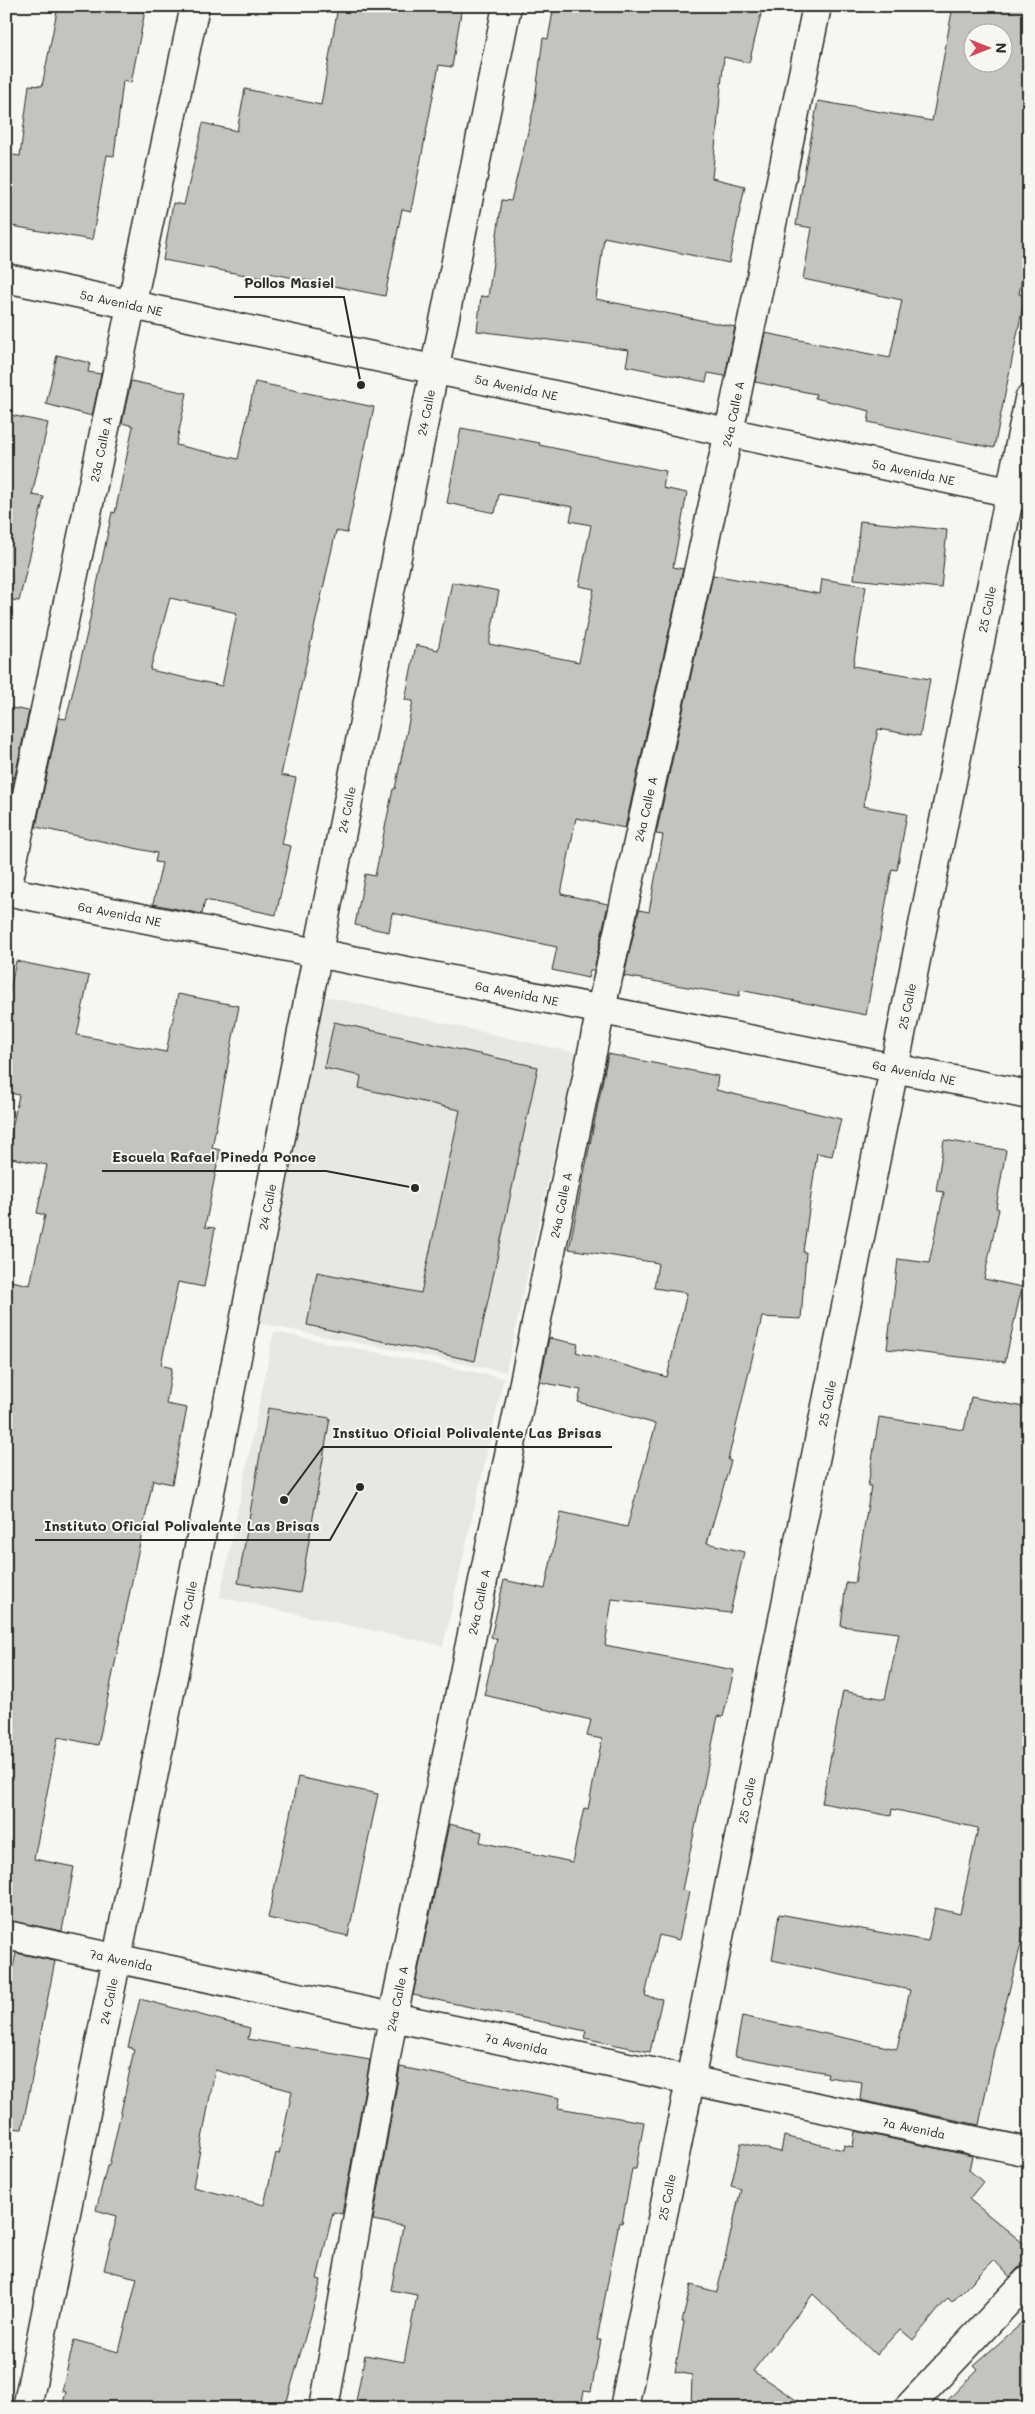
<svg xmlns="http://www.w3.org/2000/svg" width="1035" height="2414" font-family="Mali,sans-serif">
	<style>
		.built { fill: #e7e7e3 }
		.building { fill: #c3c3c0; stroke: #2b2b2b; fill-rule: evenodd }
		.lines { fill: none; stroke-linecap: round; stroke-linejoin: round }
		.street-casing { stroke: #2b2b2b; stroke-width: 31 }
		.street { stroke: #f6f6f2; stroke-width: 28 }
		.labels { text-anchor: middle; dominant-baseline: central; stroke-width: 4; stroke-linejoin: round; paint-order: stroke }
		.street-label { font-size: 12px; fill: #2b2b2b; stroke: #f6f6f2 }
		.leader { fill: none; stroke: #2b2b2b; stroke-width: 2 }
		.callout-dot { fill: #2b2b2b; stroke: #f6f6f2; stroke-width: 2 }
		.callout-label { font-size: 14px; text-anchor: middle; font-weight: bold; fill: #2b2b2b; stroke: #f6f6f2; stroke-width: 4; stroke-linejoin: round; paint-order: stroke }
	</style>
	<rect width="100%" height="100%" fill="#f6f6f2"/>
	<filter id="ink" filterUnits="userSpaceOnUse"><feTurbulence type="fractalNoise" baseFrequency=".02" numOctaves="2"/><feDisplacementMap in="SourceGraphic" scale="10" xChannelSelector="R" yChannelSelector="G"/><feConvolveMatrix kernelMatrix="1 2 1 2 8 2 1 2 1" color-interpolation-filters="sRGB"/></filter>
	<g filter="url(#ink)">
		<g class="built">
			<polygon points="324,996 576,1053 506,1372 257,1323"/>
			<polygon points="274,1332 504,1378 443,1646 220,1597"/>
		</g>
		<g class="building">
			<polygon points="58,6 146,6 131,83 123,81 114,156 107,155 92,240 6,225 6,154 20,156 29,85 42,86"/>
			<polygon points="338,6 462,6 452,67 439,65 411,211 402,209 385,296 269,273 268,279 163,260 173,203 184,205 203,123 237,131 245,89 321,105"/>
			<polygon points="554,6 763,6 749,63 724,57 712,178 745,186 729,263 604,237 596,299 735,327 725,376 708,373 706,382 626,366 629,350 477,331 481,296 488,297 502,200 511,201 534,107 543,38 548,39"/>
			<path d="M 953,6 L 1029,6 L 1029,241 L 1019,294 L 1025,296 L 994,448 L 868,422 L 870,411 L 815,398 L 816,394 L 755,382 L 765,333 L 890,358 L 902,300 L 803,279 L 812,228 L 796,225 L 805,169 L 818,101 L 932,121 ZM 972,32 L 1002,32 L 1002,62 L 972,62 Z"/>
			<polygon points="57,355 90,363 88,372 101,374 92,416 46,404"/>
			<path d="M 131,381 L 187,393 L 176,445 L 238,459 L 255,382 L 374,407 L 347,533 L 336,531 L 281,775 L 296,778 L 282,844 L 291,846 L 276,915 L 205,900 L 202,914 L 153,904 L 162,863 L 155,862 L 157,853 L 36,827 L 59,718 L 66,719 L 86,638 L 112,512 L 115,513 L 133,426 L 122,423 ZM 170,598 L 237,613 L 222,686 L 150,670 Z"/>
			<polygon points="6,414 48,423 32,495 44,497 19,601 6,599"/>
			<polygon points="461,428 540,443 539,445 666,471 663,488 687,493 673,567 683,569 625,828 576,818 561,894 608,904 594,970 590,970 588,978 552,970 557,947 392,913 389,932 355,925 365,874 375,876 393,789 395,789 413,701 405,700 416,645 438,650 452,582 499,591 489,644 579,662 594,589 579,586 591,525 570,521 573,507 499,494 495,513 447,503"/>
			<polygon points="860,521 947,530 941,588 854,579"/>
			<polygon points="713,575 820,594 822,579 866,586 853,666 930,679 920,736 878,729 863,806 907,814 897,870 892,869 866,1015 740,990 739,996 624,976 639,910 649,912 663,835 656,834"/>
			<polygon points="6,707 29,711 6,817"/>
			<polygon points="16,961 89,976 77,1035 166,1052 178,994 239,1006 212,1148 220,1150 205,1227 215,1228 204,1287 178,1282 161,1365 172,1368 166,1404 187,1408 172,1484 153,1480 98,1745 58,1737 34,1859 74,1867 62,1931 6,1920 6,1280 30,1285 45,1215 37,1213 47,1165 6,1157 19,1095 6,1092 6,1009"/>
			<polygon points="334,1022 538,1067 475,1361 307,1325 317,1272 421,1293 460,1110 359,1088 361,1076 324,1068"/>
			<polygon points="608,1054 718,1076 716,1090 841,1119 832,1156 817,1153 803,1252 806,1252 801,1319 762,1317 728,1460 731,1461 707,1543 744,1552 730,1613 612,1599 605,1645 734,1670 723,1717 718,1716 694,1833 682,1890 689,1892 679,1940 659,1935 645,1996 662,1999 650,2052 584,2038 586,2031 413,1995 449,1824 482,1832 480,1842 572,1862 584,1808 588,1809 602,1739 587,1736 591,1720 484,1695 497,1639 491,1637 504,1580 545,1589 561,1512 627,1527 656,1424 578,1402 581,1390 540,1382 549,1338 578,1344 576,1352 667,1377 687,1293 654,1288 658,1263 569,1249"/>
			<polygon points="944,1140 1006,1150 996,1208 999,1209 984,1279 1022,1287 1005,1362 887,1349 898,1259 929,1263 944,1192 936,1191"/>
			<polygon points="971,1397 1029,1408 1029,1913 994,2050 979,2125 860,2100 862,2082 827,2077 828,2073 735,2056 742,2016 897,2049 910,1990 772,1960 779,1914 928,1941 935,1908 960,1914 978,1828 892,1809 891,1816 822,1803 843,1691 885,1699 899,1633 841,1626 846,1582 855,1583 871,1486 868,1486 879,1417 964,1430"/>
			<polygon points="268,1408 330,1418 300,1593 238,1583"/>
			<polygon points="298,1777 378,1794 348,1936 268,1918"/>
			<polygon points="16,1953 55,1961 22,2129 6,2128 6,2001"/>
			<path d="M 140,1999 L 250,2028 L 248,2039 L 370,2060 L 342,2214 L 333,2212 L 317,2279 L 321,2280 L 285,2408 L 62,2408 L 66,2392 L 62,2391 L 74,2340 L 119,2352 L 137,2278 L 104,2270 L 117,2216 L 96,2210 L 107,2166 L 109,2166 L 125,2094 L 134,2049 L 128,2047 ZM 215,2070 L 292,2091 L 279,2154 L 276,2153 L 264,2205 L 193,2187 Z"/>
			<polygon points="400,2067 560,2098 558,2108 644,2122 636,2169 632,2169 622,2223 619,2222 597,2340 601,2340 591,2391 584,2390 581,2408 390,2408 356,2401 365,2355 404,2362 417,2295 391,2290 403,2226 373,2220"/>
			<polygon points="855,2131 972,2156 969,2170 983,2182 969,2199 1029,2248 1029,2264 1018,2268 1010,2277 994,2260 952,2302 948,2298 913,2340 900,2329 876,2355 813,2294 753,2371 808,2408 691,2408 692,2375 675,2372 684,2322 682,2322 691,2285 717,2292 741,2189 731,2186 741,2143 781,2152 784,2136 843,2150 844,2145 853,2147"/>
			<polygon points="1029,2317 1029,2408 940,2408 978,2369 974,2365"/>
		</g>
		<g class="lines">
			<g class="street-casing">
				<g id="street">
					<path id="s1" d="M 6,278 L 1027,496"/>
					<path id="s2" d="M 6,891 L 1029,1095"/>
					<path id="s3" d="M 6,893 L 195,6"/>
					<path id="s4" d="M 6,1935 L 1029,2152"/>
					<path id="s5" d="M 27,2408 L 507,6"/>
					<path id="s6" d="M 324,2408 L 393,2017 L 601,1009 L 729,432 L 817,6"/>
					<path id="s7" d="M 624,2408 L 1029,399"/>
					<polyline points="908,2408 1029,2279"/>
				</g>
			</g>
			<use href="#street" class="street"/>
		</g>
	</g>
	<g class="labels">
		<g class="street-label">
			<text stroke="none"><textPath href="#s1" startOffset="118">5a Avenida NE</textPath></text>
			<text stroke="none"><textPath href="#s1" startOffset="522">5a Avenida NE</textPath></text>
			<text stroke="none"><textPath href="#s5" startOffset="2035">24 Calle</textPath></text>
			<text stroke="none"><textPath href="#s6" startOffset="2036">24a Calle A</textPath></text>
			<text stroke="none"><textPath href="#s3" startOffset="454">23a Calle A</textPath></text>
			<text stroke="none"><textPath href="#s1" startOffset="928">5a Avenida NE</textPath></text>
			<text stroke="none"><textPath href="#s7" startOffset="1835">25 Calle</textPath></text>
			<text stroke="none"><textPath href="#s6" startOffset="1631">24a Calle A</textPath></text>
			<text stroke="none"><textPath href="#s5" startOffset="1630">24 Calle</textPath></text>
			<text stroke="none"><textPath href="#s2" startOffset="116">6a Avenida NE</textPath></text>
			<text stroke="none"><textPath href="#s2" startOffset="521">6a Avenida NE</textPath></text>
			<text stroke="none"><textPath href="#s7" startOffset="1430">25 Calle</textPath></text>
			<text stroke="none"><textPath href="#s2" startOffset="926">6a Avenida NE</textPath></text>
			<text stroke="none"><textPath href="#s6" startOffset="1226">24a Calle A</textPath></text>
			<text stroke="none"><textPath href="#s5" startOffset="1225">24 Calle</textPath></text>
			<text stroke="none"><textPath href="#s7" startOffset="1025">25 Calle</textPath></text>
			<text stroke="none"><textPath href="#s6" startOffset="821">24a Calle A</textPath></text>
			<text stroke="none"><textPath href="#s5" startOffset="820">24 Calle</textPath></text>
			<text stroke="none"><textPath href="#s7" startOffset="620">25 Calle</textPath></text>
			<text stroke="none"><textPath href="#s4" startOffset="118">7a Avenida</textPath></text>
			<text stroke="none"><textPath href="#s6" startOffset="416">24a Calle A</textPath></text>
			<text stroke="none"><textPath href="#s5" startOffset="415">24 Calle</textPath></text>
			<text stroke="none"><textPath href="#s4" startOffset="522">7a Avenida</textPath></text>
			<text stroke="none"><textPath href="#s4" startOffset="928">7a Avenida</textPath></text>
			<text stroke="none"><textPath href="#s7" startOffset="215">25 Calle</textPath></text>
		</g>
	</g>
	<path class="leader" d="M361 385L344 297H234M415 1188L326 1171H102M284 1500L323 1447H612M360 1487L330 1540H35"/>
	<g class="callout-dot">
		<circle cx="361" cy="385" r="5"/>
		<circle cx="415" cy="1188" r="5"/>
		<circle cx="284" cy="1500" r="5"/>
		<circle cx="360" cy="1487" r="5"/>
	</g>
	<g class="callout-label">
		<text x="289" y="288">Pollos Masiel</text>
		<text x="214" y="1162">Escuela Rafael Pineda Ponce</text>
		<text x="467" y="1438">Instituo Oficial Polivalente Las Brisas</text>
		<text x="182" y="1531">Instituto Oficial Polivalente Las Brisas</text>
	</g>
	<rect width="1035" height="2414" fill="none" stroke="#f6f6f2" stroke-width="25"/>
	<rect x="12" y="12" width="1010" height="2389" fill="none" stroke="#2b2b2b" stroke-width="2" filter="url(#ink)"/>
	<g transform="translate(988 48) rotate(90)"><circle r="24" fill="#f6f6f2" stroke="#a5a5a2"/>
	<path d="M0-4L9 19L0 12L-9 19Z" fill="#d1495b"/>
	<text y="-8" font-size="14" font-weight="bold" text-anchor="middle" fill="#2b2b2b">N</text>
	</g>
</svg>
